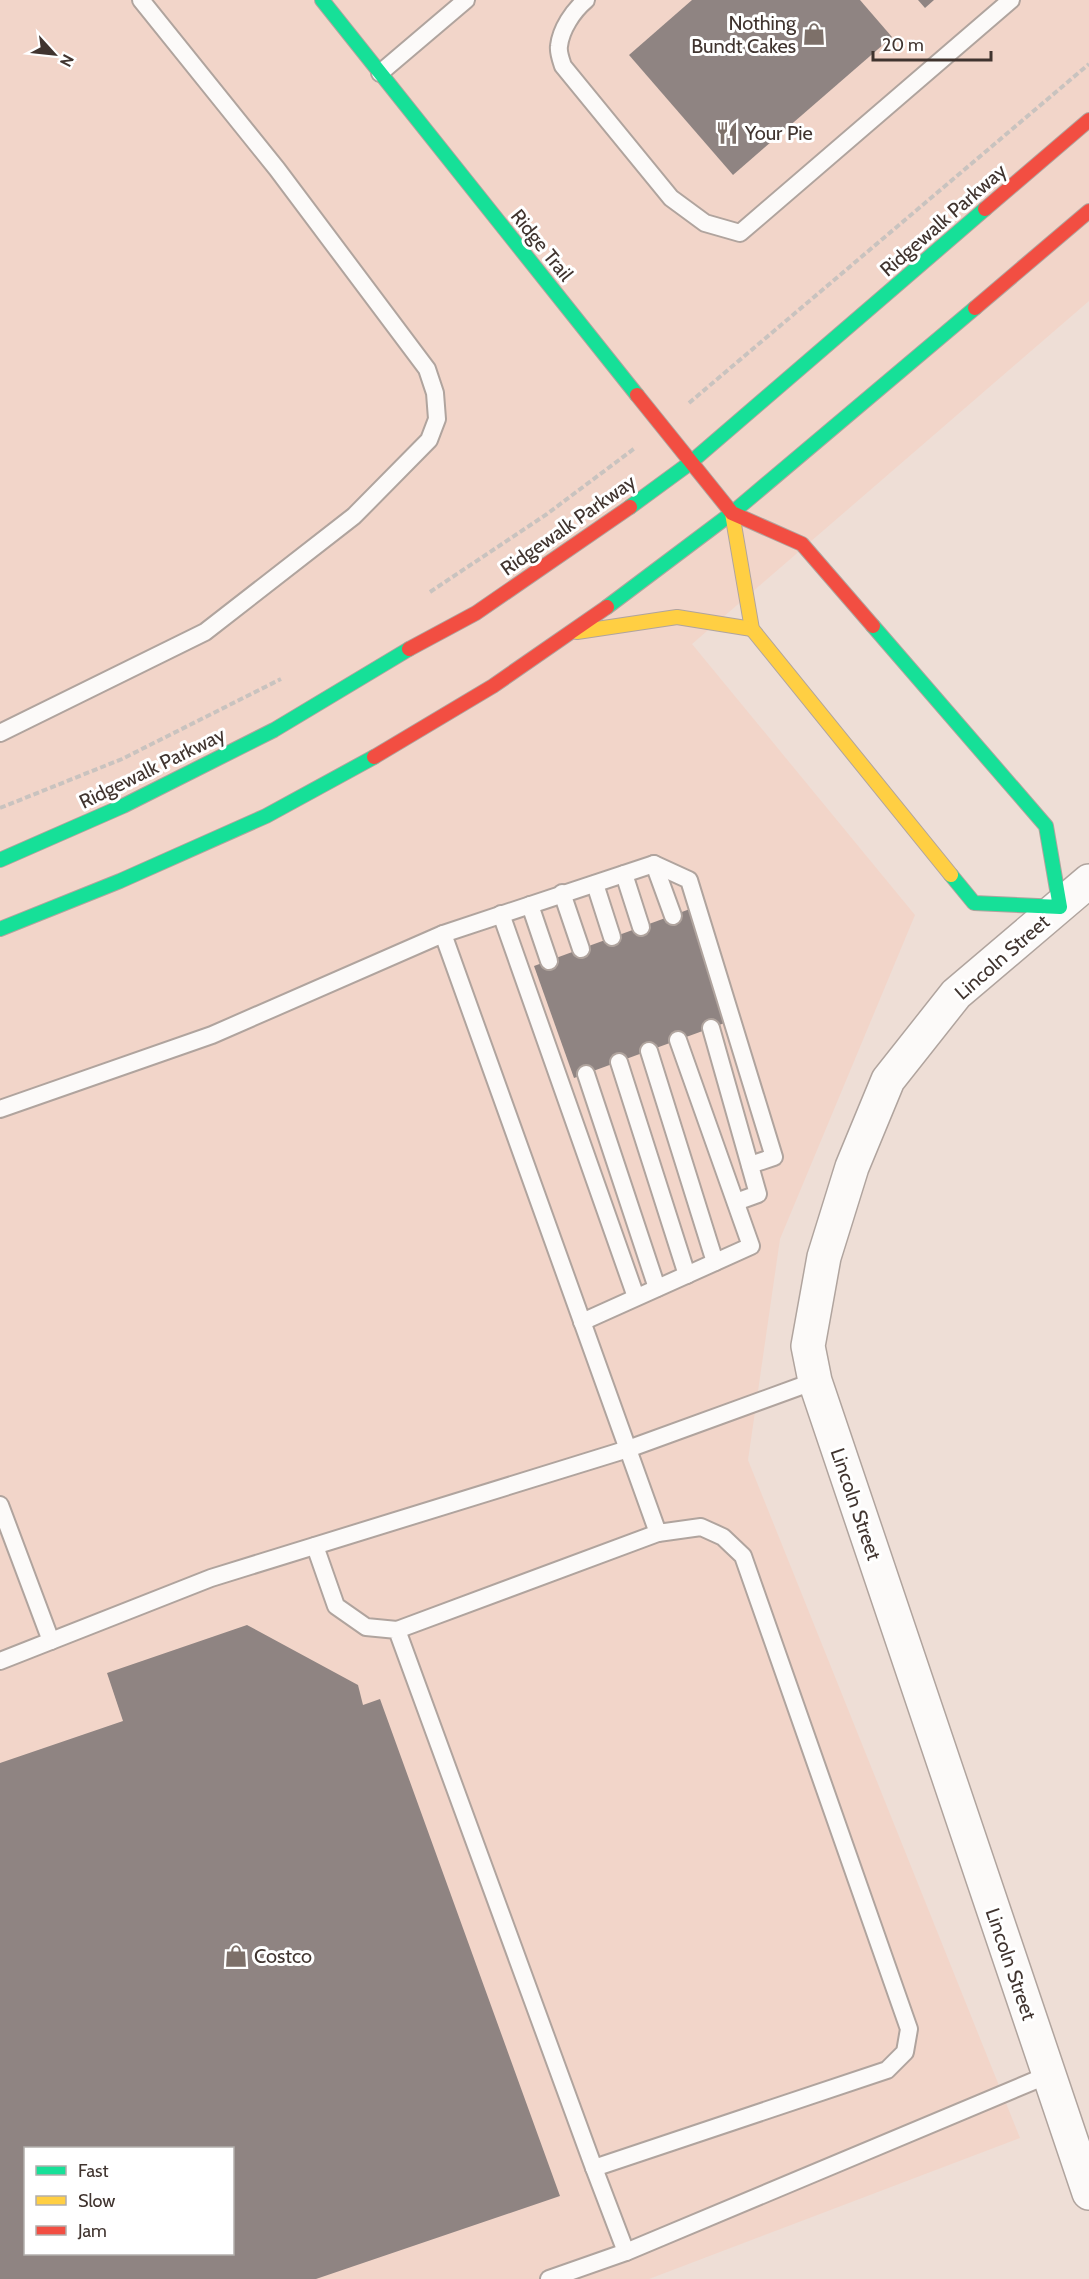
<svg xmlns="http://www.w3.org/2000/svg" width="1089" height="2279" font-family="Cabin,sans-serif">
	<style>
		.built { fill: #f2d5c9; fill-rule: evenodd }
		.building { fill: #8f8482; fill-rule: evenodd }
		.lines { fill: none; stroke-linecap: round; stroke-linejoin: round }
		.lane-casing { stroke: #b0a49e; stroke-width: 20 }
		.street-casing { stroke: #b0a49e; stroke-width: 36 }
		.fast-casing { stroke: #b0a49e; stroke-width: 16 }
		.slow-casing { stroke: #b0a49e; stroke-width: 16 }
		.jam-casing { stroke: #b0a49e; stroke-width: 16 }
		.path { stroke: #c9c3bf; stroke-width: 4; stroke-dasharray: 6 3; stroke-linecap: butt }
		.lane { stroke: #fcfaf9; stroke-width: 16 }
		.street { stroke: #fcfaf9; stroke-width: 33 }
		.fast { stroke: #16e098; stroke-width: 14 }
		.slow { stroke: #ffcf43; stroke-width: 14 }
		.jam { stroke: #f24e42; stroke-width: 14 }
		.labels { text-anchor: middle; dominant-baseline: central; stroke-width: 6; stroke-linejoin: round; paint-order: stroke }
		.poi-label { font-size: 20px; fill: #40342f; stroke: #fff; text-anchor: start }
		.street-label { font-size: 20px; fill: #40342f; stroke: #fff }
	</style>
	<rect width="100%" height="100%" fill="#eeded6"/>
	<path class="built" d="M 0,0 L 1089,0 L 1089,301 L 692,644 L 915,915 L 780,1239 L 748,1460 L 1020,2138 L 649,2279 L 0,2279 ZM 26,2148 L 232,2148 L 232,2254 L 26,2254 Z"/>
	<g class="building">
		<polygon points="692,0 860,0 892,37 733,175 629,55"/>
		<polygon points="918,0 934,0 925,8"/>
		<polygon points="690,909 730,1021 574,1078 534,966"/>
		<path d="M 247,1625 L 358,1685 L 363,1705 L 380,1699 L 560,2196 L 316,2279 L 0,2279 L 0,1763 L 123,1721 L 107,1673 ZM 26,2148 L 232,2148 L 232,2254 L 26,2254 Z"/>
	</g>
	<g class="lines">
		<g class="lane-casing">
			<g id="lane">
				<path d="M 586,0 C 573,11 561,29 559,46 C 558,52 561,60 563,66 L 671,198 L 705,223 L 740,233 L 1011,0"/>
				<polyline points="380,73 466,0"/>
				<polyline points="0,733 205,632 354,516 429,440 437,419 435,393 427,369 277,169 141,0"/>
				<polyline points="654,864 673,916"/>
				<polyline points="624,874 641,927"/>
				<polyline points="595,884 612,937"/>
				<polyline points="562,893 581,949"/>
				<polyline points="530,905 549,961"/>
				<polyline points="501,914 636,1297"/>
				<polyline points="443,934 654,864 689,880 774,1157 750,1165"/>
				<polyline points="711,1028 758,1194 736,1202"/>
				<polyline points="649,1051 715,1262"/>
				<polyline points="619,1062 687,1275"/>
				<polyline points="586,1074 657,1288"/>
				<polyline points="0,1109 212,1035 443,934 658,1533 701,1527 723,1537 743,1556 909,2029 905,2052 887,2070 594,2168 397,1630 366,1627 336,1606 315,1546"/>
				<polyline points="582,1322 751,1246 678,1040"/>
				<polyline points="0,1505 51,1641"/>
				<polyline points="397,1630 658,1533"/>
				<polyline points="0,1661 211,1578 628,1449 815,1381"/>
				<polyline points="594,2168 626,2252"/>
				<polyline points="549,2279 626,2252 1048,2075"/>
			</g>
		</g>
		<g class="street-casing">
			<polyline id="street" points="1089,881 956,994 888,1080 852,1167 824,1257 808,1346 815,1381 1089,2193"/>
		</g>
		<g class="fast-casing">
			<g id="fast">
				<polyline points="322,0 637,395"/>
				<polyline points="630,507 690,463 985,209"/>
				<polyline points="607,607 732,513 975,308"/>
				<polyline points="873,626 1046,826 1060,907 974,903 951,875"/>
				<polyline points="0,860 123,806 274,730 409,649"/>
				<polyline points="0,929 120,881 266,816 374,757"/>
			</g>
		</g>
		<g class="slow-casing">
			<g id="slow">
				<polyline points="732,513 752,629 951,875"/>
				<polyline points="577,632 677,617 752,629"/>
			</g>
		</g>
		<g class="jam-casing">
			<g id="jam">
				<polyline points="985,209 1089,120"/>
				<polyline points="975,308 1089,211"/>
				<polyline points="637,395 732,513 802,544 873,626"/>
				<polyline points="409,649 476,613 630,507"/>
				<polyline points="374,757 493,686 607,607"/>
			</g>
		</g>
		<g class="path">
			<polyline points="689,403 1089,64"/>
			<polyline points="430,592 547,514 635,448"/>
			<polyline points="0,808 122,759 281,679"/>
		</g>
		<use href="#lane" class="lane"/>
		<use href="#street" class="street"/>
		<use href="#fast" class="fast"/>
		<use href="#slow" class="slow"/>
		<use href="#jam" class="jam"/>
	</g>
	<defs>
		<g id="shop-bare" transform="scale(1.8)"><path d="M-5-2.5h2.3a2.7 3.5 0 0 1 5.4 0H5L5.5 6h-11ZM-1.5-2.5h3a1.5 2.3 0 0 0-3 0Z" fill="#7d7069" stroke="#fff" stroke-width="2.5" paint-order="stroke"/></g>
		<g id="restaurant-bare" transform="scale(1.8)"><path d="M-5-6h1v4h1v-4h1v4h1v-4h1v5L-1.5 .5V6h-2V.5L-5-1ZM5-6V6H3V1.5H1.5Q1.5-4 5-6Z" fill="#7d7069" stroke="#fff" stroke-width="2.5" paint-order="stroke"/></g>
	</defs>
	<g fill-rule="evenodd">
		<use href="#shop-bare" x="814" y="34"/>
		<use href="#restaurant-bare" x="727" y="133"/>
		<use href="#shop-bare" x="236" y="1956"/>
	</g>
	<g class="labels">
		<g class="poi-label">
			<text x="796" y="23" text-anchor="end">Nothing<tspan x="796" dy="23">Bundt Cakes</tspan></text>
			<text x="745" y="133">Your Pie</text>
			<text x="254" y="1956">Costco</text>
		</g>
		<g class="street-label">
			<text transform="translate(943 220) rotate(-41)">Ridgewalk Parkway</text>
			<text transform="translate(542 245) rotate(51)">Ridge Trail</text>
			<text transform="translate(568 525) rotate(-35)">Ridgewalk Parkway</text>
			<text transform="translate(152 768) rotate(-26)">Ridgewalk Parkway</text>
			<text transform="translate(1002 957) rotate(-41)">Lincoln Street</text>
			<text transform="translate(856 1504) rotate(71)">Lincoln Street</text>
			<text transform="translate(1011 1964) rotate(71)">Lincoln Street</text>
		</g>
	</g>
	<rect x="24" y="2147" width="210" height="108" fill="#ffffff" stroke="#b3aeac" stroke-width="1.5"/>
	<rect x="36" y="2166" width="30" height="9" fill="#16e098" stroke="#b3aeac" stroke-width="1.5"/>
	<text x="78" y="2177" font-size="18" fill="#40342f">Fast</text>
	<rect x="36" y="2196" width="30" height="9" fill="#ffcf43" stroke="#b3aeac" stroke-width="1.5"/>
	<text x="78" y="2207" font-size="18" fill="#40342f">Slow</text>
	<rect x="36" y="2226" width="30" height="9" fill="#f24e42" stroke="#b3aeac" stroke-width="1.5"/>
	<text x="78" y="2237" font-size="18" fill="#40342f">Jam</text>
	<g transform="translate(54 54) rotate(117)" stroke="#ffffff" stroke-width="4.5" paint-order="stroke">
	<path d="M0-4.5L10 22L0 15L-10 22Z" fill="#40342f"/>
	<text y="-9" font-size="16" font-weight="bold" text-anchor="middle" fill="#40342f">N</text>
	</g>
	<path d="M873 51v9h118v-9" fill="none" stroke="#40342f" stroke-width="3"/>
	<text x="882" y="51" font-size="18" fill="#40342f" stroke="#ffffff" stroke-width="4.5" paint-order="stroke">20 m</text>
</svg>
